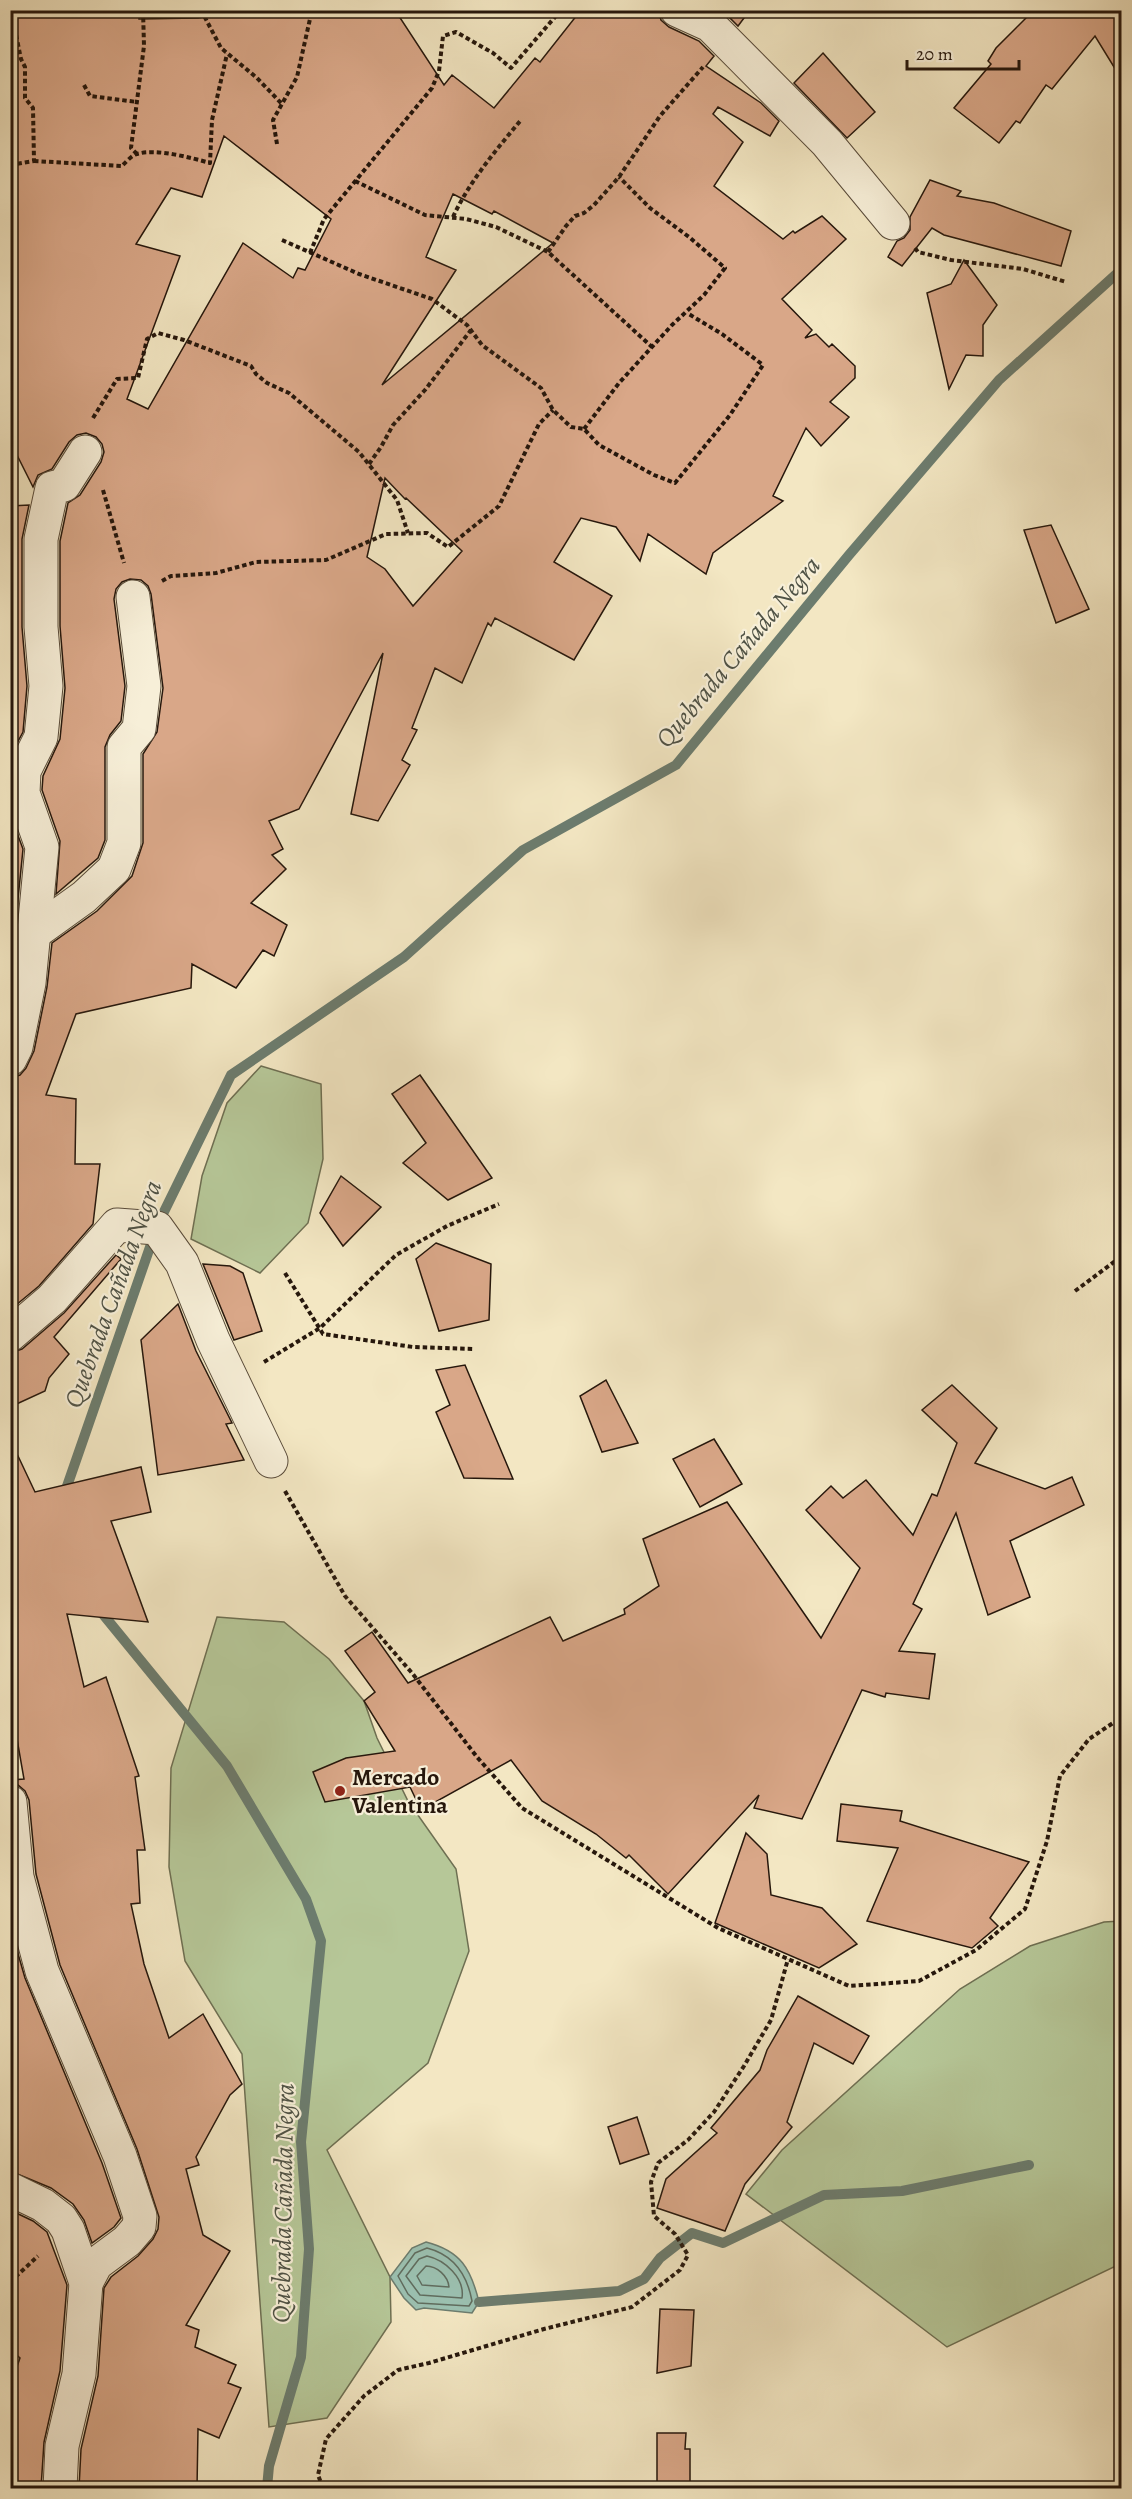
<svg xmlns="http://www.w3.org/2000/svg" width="1132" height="2499" font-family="Alegreya,serif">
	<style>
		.green { fill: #b6c798; stroke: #6e6f52; stroke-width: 1.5 }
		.water { fill: #9bc0b0; stroke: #6c7c6e; stroke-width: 1.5 }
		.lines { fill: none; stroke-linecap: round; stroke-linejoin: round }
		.shore { stroke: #606c5e; stroke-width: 1.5 }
		.stream { stroke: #6c7c6e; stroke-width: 10 }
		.building { fill: #d9a788; stroke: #26170c; stroke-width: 1.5; fill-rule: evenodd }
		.minor-casing { stroke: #594b3a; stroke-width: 35 }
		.path { stroke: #26170c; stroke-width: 4; stroke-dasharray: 4.5 3; stroke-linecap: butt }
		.minor { stroke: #f7efd8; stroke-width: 33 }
		.poi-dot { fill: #8f2418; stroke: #f7efd8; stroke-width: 2 }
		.labels { text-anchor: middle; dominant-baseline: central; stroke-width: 4.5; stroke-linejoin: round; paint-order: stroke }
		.poi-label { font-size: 24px; font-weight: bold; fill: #26170c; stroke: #f7efd8; text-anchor: start }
		.water-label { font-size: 26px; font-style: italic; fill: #4f5245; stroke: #f7efd8 }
	</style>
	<rect width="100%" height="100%" fill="#f3e7c3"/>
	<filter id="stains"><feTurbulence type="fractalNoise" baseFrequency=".00333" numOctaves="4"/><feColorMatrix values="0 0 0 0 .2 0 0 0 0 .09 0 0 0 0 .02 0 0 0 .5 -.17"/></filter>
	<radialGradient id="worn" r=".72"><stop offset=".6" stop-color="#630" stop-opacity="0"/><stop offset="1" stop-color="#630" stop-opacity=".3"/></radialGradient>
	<g class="green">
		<polygon points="261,1066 321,1084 323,1159 308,1223 260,1273 191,1239 202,1176 227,1103"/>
		<polygon points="217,1617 284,1622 329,1659 364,1701 377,1738 408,1801 456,1869 469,1951 428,2063 327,2150 390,2277 391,2322 327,2418 269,2427 242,2054 185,1961 169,1867 171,1768"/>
		<polygon points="1121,1921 1122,2258 1118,2265 947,2347 746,2194 782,2150 960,1989 1030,1946 1104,1922"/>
	</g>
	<path class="water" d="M 426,2242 C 461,2251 471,2269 479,2302 L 472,2313 L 424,2308 L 416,2310 L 404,2298 L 390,2277 L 412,2248 Z"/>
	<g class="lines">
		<g class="shore">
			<path d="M 427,2248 C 454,2255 467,2274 472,2301 L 469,2306 L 418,2303 L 408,2294 L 398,2276 L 415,2253 Z"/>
			<path d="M 427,2256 C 445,2260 465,2278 462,2298 L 420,2295 L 406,2276 L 419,2259 Z"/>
			<path d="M 426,2266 C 437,2266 448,2276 449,2287 L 422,2285 L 417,2276 Z"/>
		</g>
		<g class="stream">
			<polyline points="66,1497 65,1492 158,1224 231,1075 404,957 523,850 676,765 849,555 999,380 1122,269"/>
			<polyline points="97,1607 227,1766 306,1899 321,1941 301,2142 309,2249 301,2357 269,2466 267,2488"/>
			<polyline points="479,2302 619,2291 644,2279 660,2258 692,2233 723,2243 824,2195 902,2191 1029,2165"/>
		</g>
	</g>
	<g class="building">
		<path d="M 14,10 L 139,10 L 139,19 L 198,18 L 240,10 L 395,10 L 444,85 L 452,75 L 494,108 L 535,58 L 540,62 L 581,10 L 658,10 L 661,20 L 669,27 L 699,41 L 714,56 L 706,66 L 761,103 L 779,121 L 770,136 L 718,107 L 713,114 L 743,142 L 714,186 L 783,239 L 793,231 L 795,233 L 822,216 L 846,239 L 782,299 L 812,330 L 805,338 L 816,334 L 829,347 L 832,344 L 855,366 L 855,378 L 830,402 L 849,417 L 821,446 L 806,428 L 773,496 L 783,501 L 713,553 L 706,574 L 648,534 L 640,561 L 616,527 L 581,518 L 554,562 L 612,596 L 574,660 L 495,618 L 491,626 L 488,623 L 462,683 L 435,668 L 412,728 L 417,730 L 402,760 L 410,765 L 378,821 L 351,814 L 383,653 L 299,809 L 269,821 L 283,849 L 272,855 L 286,869 L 251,903 L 287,925 L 274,956 L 263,950 L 236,988 L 192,964 L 191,988 L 76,1014 L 46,1095 L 76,1099 L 75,1164 L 100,1164 L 93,1224 L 39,1286 L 10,1310 L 10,1078 L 20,1075 L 26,1068 L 34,1051 L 47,987 L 52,943 L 97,911 L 132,876 L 143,843 L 143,754 L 157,732 L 163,688 L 151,594 L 148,586 L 141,580 L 130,579 L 122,582 L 116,589 L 114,599 L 125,686 L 121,721 L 110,735 L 105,747 L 105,840 L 98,858 L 56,894 L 60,841 L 42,790 L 43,776 L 60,739 L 65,688 L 60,626 L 60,541 L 68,503 L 80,495 L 101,462 L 104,452 L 102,444 L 96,437 L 86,433 L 77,435 L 69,442 L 52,469 L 38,475 L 33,487 L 10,441 L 10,25 L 15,25 ZM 224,136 L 331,219 L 305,270 L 298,268 L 293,278 L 243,243 L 148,409 L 127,399 L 180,256 L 136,244 L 171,188 L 202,197 ZM 453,194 L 492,214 L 494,211 L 553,243 L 382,385 L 456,270 L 426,257 ZM 385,478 L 405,499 L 406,498 L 462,551 L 413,606 L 385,569 L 367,557 Z"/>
		<polygon points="722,10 750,10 738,26"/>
		<polygon points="1034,10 1122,10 1122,80 1095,36 1052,89 1046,85 1020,123 1016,121 999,143 954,108 991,64 988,61 996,48"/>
		<polygon points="823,53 875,112 847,138 794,83"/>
		<polygon points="930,180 961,191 957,196 994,203 1071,231 1061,266 944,235 932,228 902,266 888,257 897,241 904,238 910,230 910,217"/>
		<polygon points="964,260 997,305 983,325 983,356 966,355 949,389 927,293 951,284"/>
		<polygon points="29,505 22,539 22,627 27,686 23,732 10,756 10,506"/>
		<polygon points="1051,525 1089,609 1056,623 1024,530"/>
		<polygon points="10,814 23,849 10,979"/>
		<polygon points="420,1075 492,1178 448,1200 403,1163 426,1143 392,1094"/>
		<polygon points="341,1176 381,1207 343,1246 320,1213"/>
		<polygon points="436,1243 491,1264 489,1320 439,1331 416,1259"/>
		<polygon points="116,1255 121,1259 54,1337 69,1354 49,1378 45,1391 10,1407 10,1353 22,1349 64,1313"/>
		<polygon points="203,1264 230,1266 243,1273 262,1331 234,1340"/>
		<polygon points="178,1304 196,1351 232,1423 226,1424 244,1460 158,1475 141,1340"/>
		<polygon points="465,1365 513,1479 464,1478 436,1412 450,1405 436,1370"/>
		<polygon points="606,1380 638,1443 602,1452 580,1396"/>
		<polygon points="952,1385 997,1428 975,1463 1045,1489 1072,1477 1084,1505 1010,1541 1030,1597 988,1615 956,1513 913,1604 922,1609 899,1651 935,1654 929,1699 886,1693 885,1697 862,1690 802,1819 754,1808 759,1795 668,1894 629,1855 626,1858 596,1834 542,1801 511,1760 421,1810 410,1787 325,1802 313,1772 346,1758 395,1751 364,1701 375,1692 345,1651 372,1632 408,1683 550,1617 563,1641 625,1614 624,1609 659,1586 643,1539 727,1502 821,1638 860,1568 806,1510 831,1486 843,1498 866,1480 913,1535 932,1494 937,1496 957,1443 922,1410"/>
		<polygon points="10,1439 35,1492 141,1467 151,1512 111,1521 148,1622 67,1614 84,1687 106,1677 139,1776 135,1777 145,1850 137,1850 140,1903 131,1904 144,1964 169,2038 203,2014 242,2084 230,2095 196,2157 199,2165 186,2169 203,2235 230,2251 186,2325 199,2330 195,2347 236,2365 228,2383 241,2388 219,2438 198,2429 197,2488 79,2488 81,2449 98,2376 104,2288 111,2277 138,2256 153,2239 158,2229 159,2217 137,2149 60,1965 36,1874 29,1800 25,1791 18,1785 10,1784 10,1780 24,1779 10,1699"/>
		<polygon points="714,1439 742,1484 700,1507 673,1459"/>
		<polygon points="841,1804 902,1811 900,1821 1029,1862 990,1918 998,1926 972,1948 867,1921 898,1848 837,1841"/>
		<polygon points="746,1833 767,1854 771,1895 822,1908 857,1944 819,1968 715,1923"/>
		<polygon points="10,1926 25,1978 102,2163 121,2218 114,2227 92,2243 84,2220 73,2204 51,2188 10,2171"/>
		<polygon points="798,1996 869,2036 853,2064 814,2043 787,2122 792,2127 745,2184 725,2231 657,2208 666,2179 717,2133 711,2128 760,2070 767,2050"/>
		<polygon points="637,2117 649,2154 620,2164 608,2127"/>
		<polygon points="10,2210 33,2221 47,2232 67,2285 60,2371 44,2442 41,2488 10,2488 10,2387 20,2358 10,2349"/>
		<polygon points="660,2309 694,2310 691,2366 657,2373"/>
		<polygon points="657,2433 686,2433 685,2449 690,2449 690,2487 657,2488"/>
	</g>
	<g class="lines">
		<g class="minor-casing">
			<g id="minor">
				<polyline points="677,10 710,25 827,143 893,223"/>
				<polyline points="34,933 84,897 114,869 124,843 124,747 139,729 144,686 133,597"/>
				<polyline points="10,1059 16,1047 29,983 42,847 23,793 24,771 41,737 46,686 41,627 41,539 52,488 64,485 85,452"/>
				<polyline points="10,1335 52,1299 117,1225 157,1228 182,1263 213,1340 271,1461"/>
				<polyline points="10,1802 17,1877 42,1971 120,2156 140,2216 139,2227 127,2241 96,2264 86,2283"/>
				<polyline points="10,2189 43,2205 61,2219 68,2230 86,2283 79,2374 62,2446 60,2488"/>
			</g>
		</g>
		<g class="path">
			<polyline points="201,10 221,48 257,78 282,104"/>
			<polyline points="84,85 90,96 137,102"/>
			<polyline points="277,144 273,120 297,77 312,10"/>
			<polyline points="137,154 131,148 144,46 143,10"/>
			<path d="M 34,161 L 122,166 C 126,162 132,155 137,154 C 156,148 192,158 210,163 L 212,120 L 227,54"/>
			<polyline points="10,165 34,161 33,108 25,98 25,67 21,59 11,10"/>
			<polyline points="355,181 425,215 466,219 496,227 548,252 652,347"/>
			<path d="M 453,217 C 469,182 496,150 521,120"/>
			<polyline points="282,240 359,274 432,299 467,325 482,345 541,388 553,410 571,427 584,429 599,445 654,475 675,483 730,415 763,365 722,334 687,313"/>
			<polyline points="915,248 918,252 951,260 1023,269 1066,282"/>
			<polyline points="548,252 566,226 575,216 584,213 594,205 619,177 660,116 703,67"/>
			<polyline points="310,253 324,219 432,88 439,71 443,36 456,32 493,53 511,68 561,10"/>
			<polyline points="93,418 117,379 138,378 147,339 158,333 184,340 251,366 256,374 267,383 289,393 359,452 397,500 408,533"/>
			<polyline points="584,429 619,383 672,325 704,295 725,268 689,237 650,208 619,177"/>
			<polyline points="369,464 381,447 393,425 425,390 471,330"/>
			<polyline points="103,490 124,563"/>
			<polyline points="162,581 171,576 216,573 256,562 326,560 386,534 427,533 448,547 499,506 539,424 553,410"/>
			<polyline points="285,1273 323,1334 413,1347 475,1349"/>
			<polyline points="1075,1291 1122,1256"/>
			<polyline points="264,1362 320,1328 396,1255 447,1226 499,1204"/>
			<polyline points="285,1491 345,1596 412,1673 477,1757 522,1808 718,1928 849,1986 919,1981 976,1950 1025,1909 1047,1841 1060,1776 1089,1739 1122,1717"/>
			<polyline points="10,2282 38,2256"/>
			<polyline points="323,2488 318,2475 326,2439 364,2396 398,2370 429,2363 544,2329 632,2307 680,2270 688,2255 675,2234 654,2216 651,2182 658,2163 688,2140 714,2112 744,2066 771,2020 788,1959"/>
		</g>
		<use href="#minor" class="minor"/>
	</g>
	<circle class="poi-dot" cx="340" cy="1791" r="6"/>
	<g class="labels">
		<g class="poi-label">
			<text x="352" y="1777">Mercado<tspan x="352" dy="28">Valentina</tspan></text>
		</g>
		<g class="water-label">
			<text transform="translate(738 652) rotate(-50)">Quebrada Cañada Negra</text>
			<text transform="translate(113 1294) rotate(-70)">Quebrada Cañada Negra</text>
			<text transform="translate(283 2203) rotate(-89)">Quebrada Cañada Negra</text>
		</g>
	</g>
	<rect width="1132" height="2499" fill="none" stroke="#f3e7c3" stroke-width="36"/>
	<rect x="12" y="12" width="1108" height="2475" fill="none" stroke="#26170c" stroke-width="3"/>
	<rect x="18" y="18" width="1096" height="2463" fill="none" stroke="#26170c" stroke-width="1.5"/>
	<path d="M907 60v9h112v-9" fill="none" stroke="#26170c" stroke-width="3"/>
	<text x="916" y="60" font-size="18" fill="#26170c" stroke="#f7efd8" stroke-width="4.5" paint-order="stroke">20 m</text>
	<rect width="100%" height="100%" filter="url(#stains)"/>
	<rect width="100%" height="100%" fill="url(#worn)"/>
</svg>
